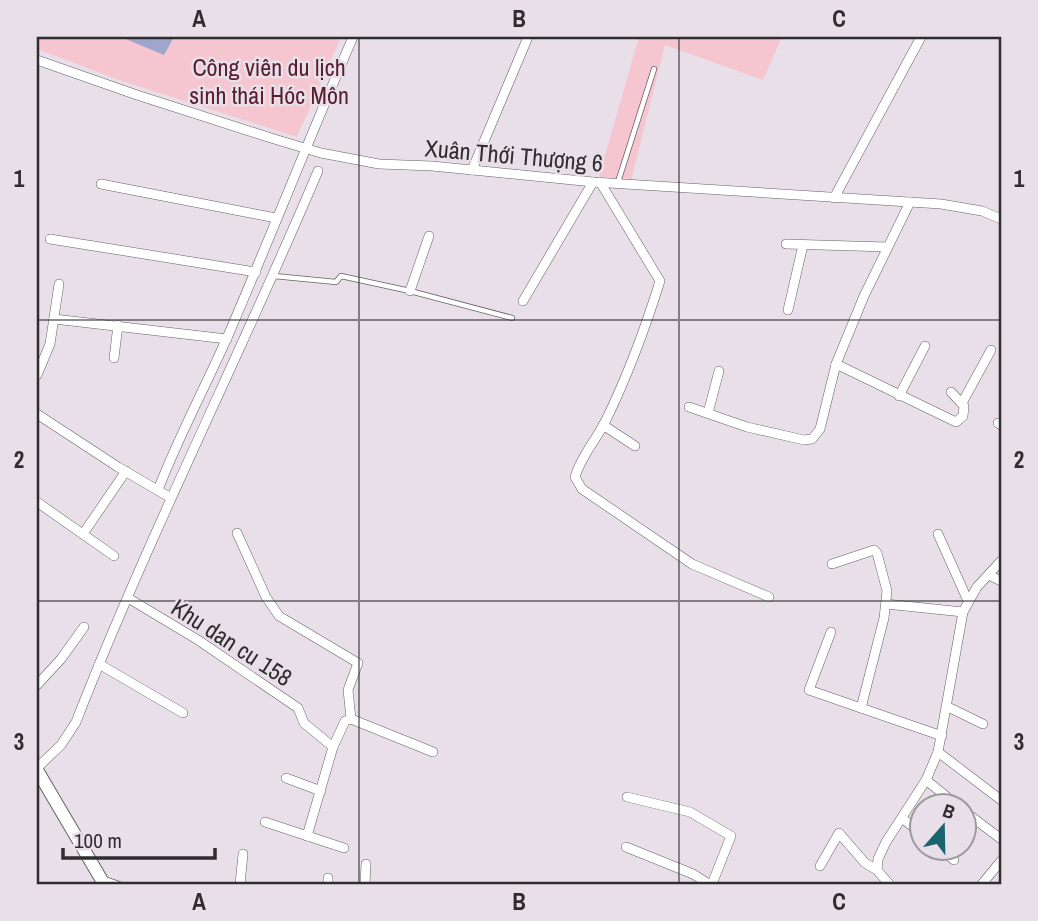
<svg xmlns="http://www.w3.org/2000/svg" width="1038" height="921" font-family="'Archivo Narrow',sans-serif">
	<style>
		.green { fill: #f5c6cf }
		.water { fill: #9ea6ce }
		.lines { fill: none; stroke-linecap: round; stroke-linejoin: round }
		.lane-casing { stroke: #675f68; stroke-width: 6 }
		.street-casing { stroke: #675f68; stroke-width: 10 }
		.secondary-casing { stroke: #675f68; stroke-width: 14 }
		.lane { stroke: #fff; stroke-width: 4.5 }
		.street { stroke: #fff; stroke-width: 9 }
		.secondary { stroke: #fff; stroke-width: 12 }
		.grid { fill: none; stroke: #302d31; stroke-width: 2; stroke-opacity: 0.55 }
		.labels { text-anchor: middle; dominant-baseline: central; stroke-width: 5; stroke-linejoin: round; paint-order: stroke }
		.park-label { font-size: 24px; fill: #571d2d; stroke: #e8dfe9 }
		.street-label { font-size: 24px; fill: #302d31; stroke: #e8dfe9 }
		.neatline { fill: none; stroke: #302d31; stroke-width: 2.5 }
		.grid-label { font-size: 23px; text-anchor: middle; font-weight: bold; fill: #302d31 }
	</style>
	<rect width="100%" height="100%" fill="#e8dfe9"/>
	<g class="green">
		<polygon points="37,37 341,37 297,137 119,80 37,49"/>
		<polygon points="639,37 782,37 763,80 665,45 631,181 599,176"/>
	</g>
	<polygon class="water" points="121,37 174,37 164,55"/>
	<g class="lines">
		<g class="lane-casing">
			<g id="lane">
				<polyline points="618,182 654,69"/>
				<polyline points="274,276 336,282 341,276 410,291 512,318"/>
				<polyline points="105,879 119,884"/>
			</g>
		</g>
		<g class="street-casing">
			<g id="street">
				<polyline points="37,60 137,95 271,138 321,153 379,164 432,166 593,182 941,204 982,211 1001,219"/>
				<polyline points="472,170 528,37"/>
				<path d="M 600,182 L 660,281 C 645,329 628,375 606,420 C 597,439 581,456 575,477 L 582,489 L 692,564 L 769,597"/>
				<polyline points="101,184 276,218"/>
				<polyline points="834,198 921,37"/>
				<polyline points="910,202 864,296 836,364 956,422 963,416 964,406 951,392"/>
				<polyline points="50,239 256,272"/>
				<polyline points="786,244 887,247"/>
				<polyline points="410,291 429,236"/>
				<polyline points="523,301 593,182"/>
				<polyline points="788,310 803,245"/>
				<polyline points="54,319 227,339"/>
				<polyline points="114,358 118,325"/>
				<polyline points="37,375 50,344 59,284"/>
				<polyline points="899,396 925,346"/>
				<polyline points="962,403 991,350"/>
				<polyline points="689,407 747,427 804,440 812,439 820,429 836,364"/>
				<polyline points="708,413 719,371"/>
				<polyline points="37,414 118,467 171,498"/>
				<polyline points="998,423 1001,425"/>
				<polyline points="603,425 635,446"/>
				<path d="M 158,490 C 179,435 207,384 230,331 C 272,233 311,134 353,37"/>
				<polyline points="37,502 114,556"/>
				<polyline points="237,533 266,597 279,616 358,663 348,690 351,719"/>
				<polyline points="83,534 126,471"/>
				<polyline points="938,534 968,601"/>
				<polyline points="832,564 874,550 877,553 887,591 884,618 861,708 942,736"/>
				<polyline points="989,575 1001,581"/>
				<polyline points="128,598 198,640 298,708 304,723 333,747 307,836"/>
				<polyline points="886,604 963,612"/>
				<polyline points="831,632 809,690 861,708"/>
				<polyline points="99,664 183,713"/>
				<polyline points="37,685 61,659 84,627"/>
				<polyline points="948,707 983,724"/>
				<polyline points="333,747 345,721 351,719 433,752"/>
				<polyline points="938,752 1001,800"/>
				<path d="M 37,768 L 61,745 L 76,722 C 149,535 240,356 318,171"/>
				<polyline points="286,778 321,791"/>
				<polyline points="926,780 958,806"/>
				<polyline points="627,797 690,812 731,836 712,884"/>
				<polyline points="964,811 1001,839"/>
				<polyline points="902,818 922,834"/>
				<polyline points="265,822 344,848"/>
				<polyline points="626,847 693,874 709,884"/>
				<polyline points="939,848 954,860"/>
				<polyline points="820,866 839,833 865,863 877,870"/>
				<polyline points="240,884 243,854"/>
				<polyline points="328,884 328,878"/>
				<polyline points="365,884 366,864"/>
				<polyline points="889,884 877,870 878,859 886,842 926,780 938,752 963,612 977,587 1001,561"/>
				<polyline points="982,884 1001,861"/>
			</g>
		</g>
		<g class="secondary-casing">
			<polyline id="secondary" points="37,770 104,884"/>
		</g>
		<use href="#lane" class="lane"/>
		<use href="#street" class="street"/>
		<use href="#secondary" class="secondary"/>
	</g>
	<path class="grid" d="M 359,37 L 359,884M 679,37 L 679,884M 37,320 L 1001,320M 37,601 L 1001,601"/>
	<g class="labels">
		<g class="park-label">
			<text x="269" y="67">Công viên du lịch<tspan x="269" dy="28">sinh thái Hóc Môn</tspan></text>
		</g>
		<g class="street-label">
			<text transform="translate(514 155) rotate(5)">Xuân Thới Thượng 6</text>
			<text transform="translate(232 642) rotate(33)">Khu dan cu 158</text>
		</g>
	</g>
	<rect width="1038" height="921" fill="none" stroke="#e8dfe9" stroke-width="77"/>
	<g transform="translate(943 827) rotate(20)"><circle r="33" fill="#e8dfe9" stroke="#9e989f" stroke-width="2"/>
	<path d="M0-5L12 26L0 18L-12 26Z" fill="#18646f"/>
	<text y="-10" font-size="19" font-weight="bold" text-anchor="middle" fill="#302d31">B</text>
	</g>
	<path d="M63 848v10h152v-10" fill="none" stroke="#302d31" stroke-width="3.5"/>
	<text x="74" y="848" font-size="21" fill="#302d31" stroke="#e8dfe9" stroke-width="5" paint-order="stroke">100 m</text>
	<rect x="38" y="38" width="962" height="845" class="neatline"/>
	<g class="grid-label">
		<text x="199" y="27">A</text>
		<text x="519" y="27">B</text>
		<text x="839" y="27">C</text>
		<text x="19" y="187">1</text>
		<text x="1019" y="187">1</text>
		<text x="19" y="468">2</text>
		<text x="1019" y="468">2</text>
		<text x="19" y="750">3</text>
		<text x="1019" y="750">3</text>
		<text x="199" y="910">A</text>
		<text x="519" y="910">B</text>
		<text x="839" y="910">C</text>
	</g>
</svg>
